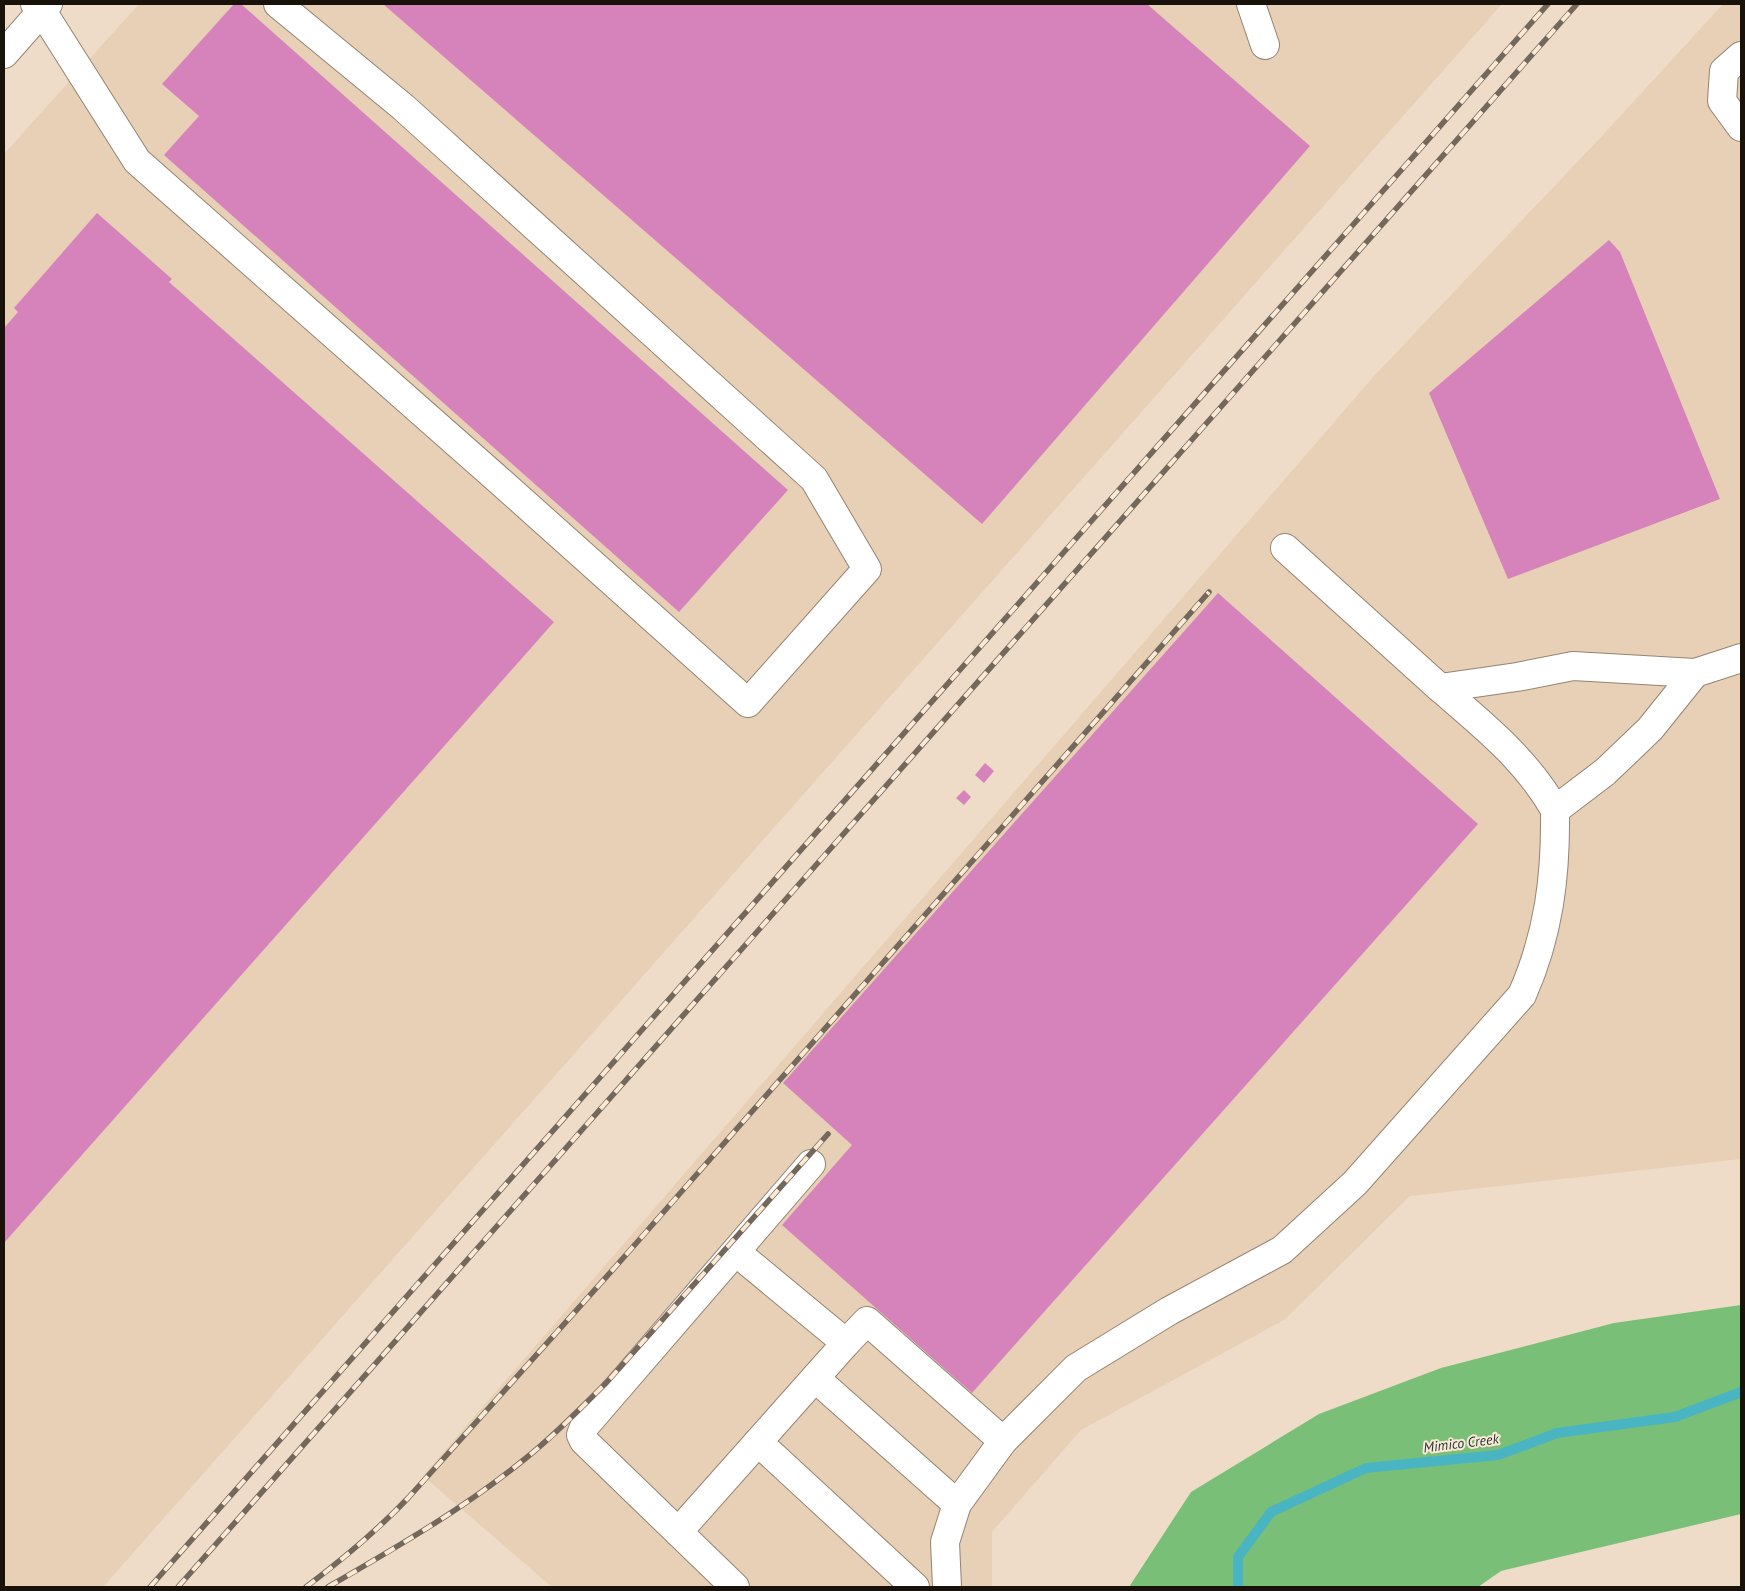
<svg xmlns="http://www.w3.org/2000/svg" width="1745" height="1591" font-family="'PT Sans',sans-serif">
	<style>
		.built { fill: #e7d0b6 }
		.forest { fill: #79bf77 }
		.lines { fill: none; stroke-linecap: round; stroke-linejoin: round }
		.stream { stroke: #49b5c3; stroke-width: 10 }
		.building { fill: #d783bb }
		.minor-casing { stroke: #948472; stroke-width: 30 }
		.minor { stroke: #fff; stroke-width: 28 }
		.rail-casing { stroke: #73685b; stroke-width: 5.5 }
		.rail { stroke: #fbe9d5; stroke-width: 4; stroke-dasharray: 11; stroke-linecap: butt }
		.labels { text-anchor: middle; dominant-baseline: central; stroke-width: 4; stroke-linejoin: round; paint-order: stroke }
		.water-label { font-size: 14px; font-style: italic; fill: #1b3336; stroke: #fbe9d5 }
	</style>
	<rect width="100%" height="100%" fill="#eedcc8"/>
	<g class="built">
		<polygon points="139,4 1502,4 103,1587 4,1587 4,154"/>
		<polygon points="1723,4 1741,4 1741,1159 1410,1196 1284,1320 1081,1430 992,1532 992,1587 552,1587 423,1476 1374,376 1602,136"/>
	</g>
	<polygon class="forest" points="1741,1305 1741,1514 1501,1571 1478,1587 1129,1587 1191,1492 1319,1414 1441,1368 1614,1323"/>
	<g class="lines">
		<polyline class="stream" points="1238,1587 1238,1557 1271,1512 1366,1468 1498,1455 1557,1433 1675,1417 1741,1392"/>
	</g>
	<g class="building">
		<polygon points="234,4 241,4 788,490 679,612 164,155 199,116 162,84"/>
		<polygon points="383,4 1147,4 1310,146 982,524"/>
		<polygon points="97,213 172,279 169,282 554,622 4,1243 4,328 18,312 14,308"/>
		<polygon points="1609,240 1620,252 1720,499 1508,579 1429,393"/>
		<polygon points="1218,593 1478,824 972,1393 782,1225 852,1145 783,1083"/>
		<polygon points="985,763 994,771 984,783 975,775"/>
		<polygon points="964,790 971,797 964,805 956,798"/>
	</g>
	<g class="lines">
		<g class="minor-casing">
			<g id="minor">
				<polyline points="35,4 42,11 137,161 502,483 748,703 867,569 814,479 403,107 278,4"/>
				<polyline points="1251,4 1265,45"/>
				<polyline points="4,54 48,4"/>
				<polyline points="1741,56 1724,71 1722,101 1741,127"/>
				<polyline points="1285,548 1440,688 1517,677 1573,666 1695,673 1741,658"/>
				<path d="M 1440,688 C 1483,725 1527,760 1555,810 L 1605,772 L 1650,729 L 1695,673"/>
				<polyline points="736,1252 846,1343 867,1321 1003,1441"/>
				<polyline points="815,1378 957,1504"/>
				<polyline points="758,1442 915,1587"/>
				<polyline points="678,1532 846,1343"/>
				<polyline points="735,1587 584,1441 581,1435 584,1427 811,1164"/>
				<path d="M 947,1587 L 945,1542 L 957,1504 L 1003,1441 L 1076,1368 L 1169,1311 L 1282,1250 L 1355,1183 L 1522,995 C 1549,934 1556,876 1555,810"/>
			</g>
		</g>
		<use href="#minor" class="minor"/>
		<g class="rail-casing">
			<g id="rail">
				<polyline points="150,1587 1548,4"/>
				<polyline points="178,1587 1577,4"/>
				<path d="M 306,1587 C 343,1559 377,1531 409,1497 L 617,1265 L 1209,592"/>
				<path d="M 328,1587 C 397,1547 465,1508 526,1458 C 555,1435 581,1408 607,1382 L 828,1134"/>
			</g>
		</g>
		<use href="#rail" class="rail"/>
	</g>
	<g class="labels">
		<g class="water-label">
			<text transform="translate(1461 1443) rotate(-7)">Mimico Creek</text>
		</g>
	</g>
	<rect width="1745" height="1591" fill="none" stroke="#18120b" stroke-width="10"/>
</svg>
